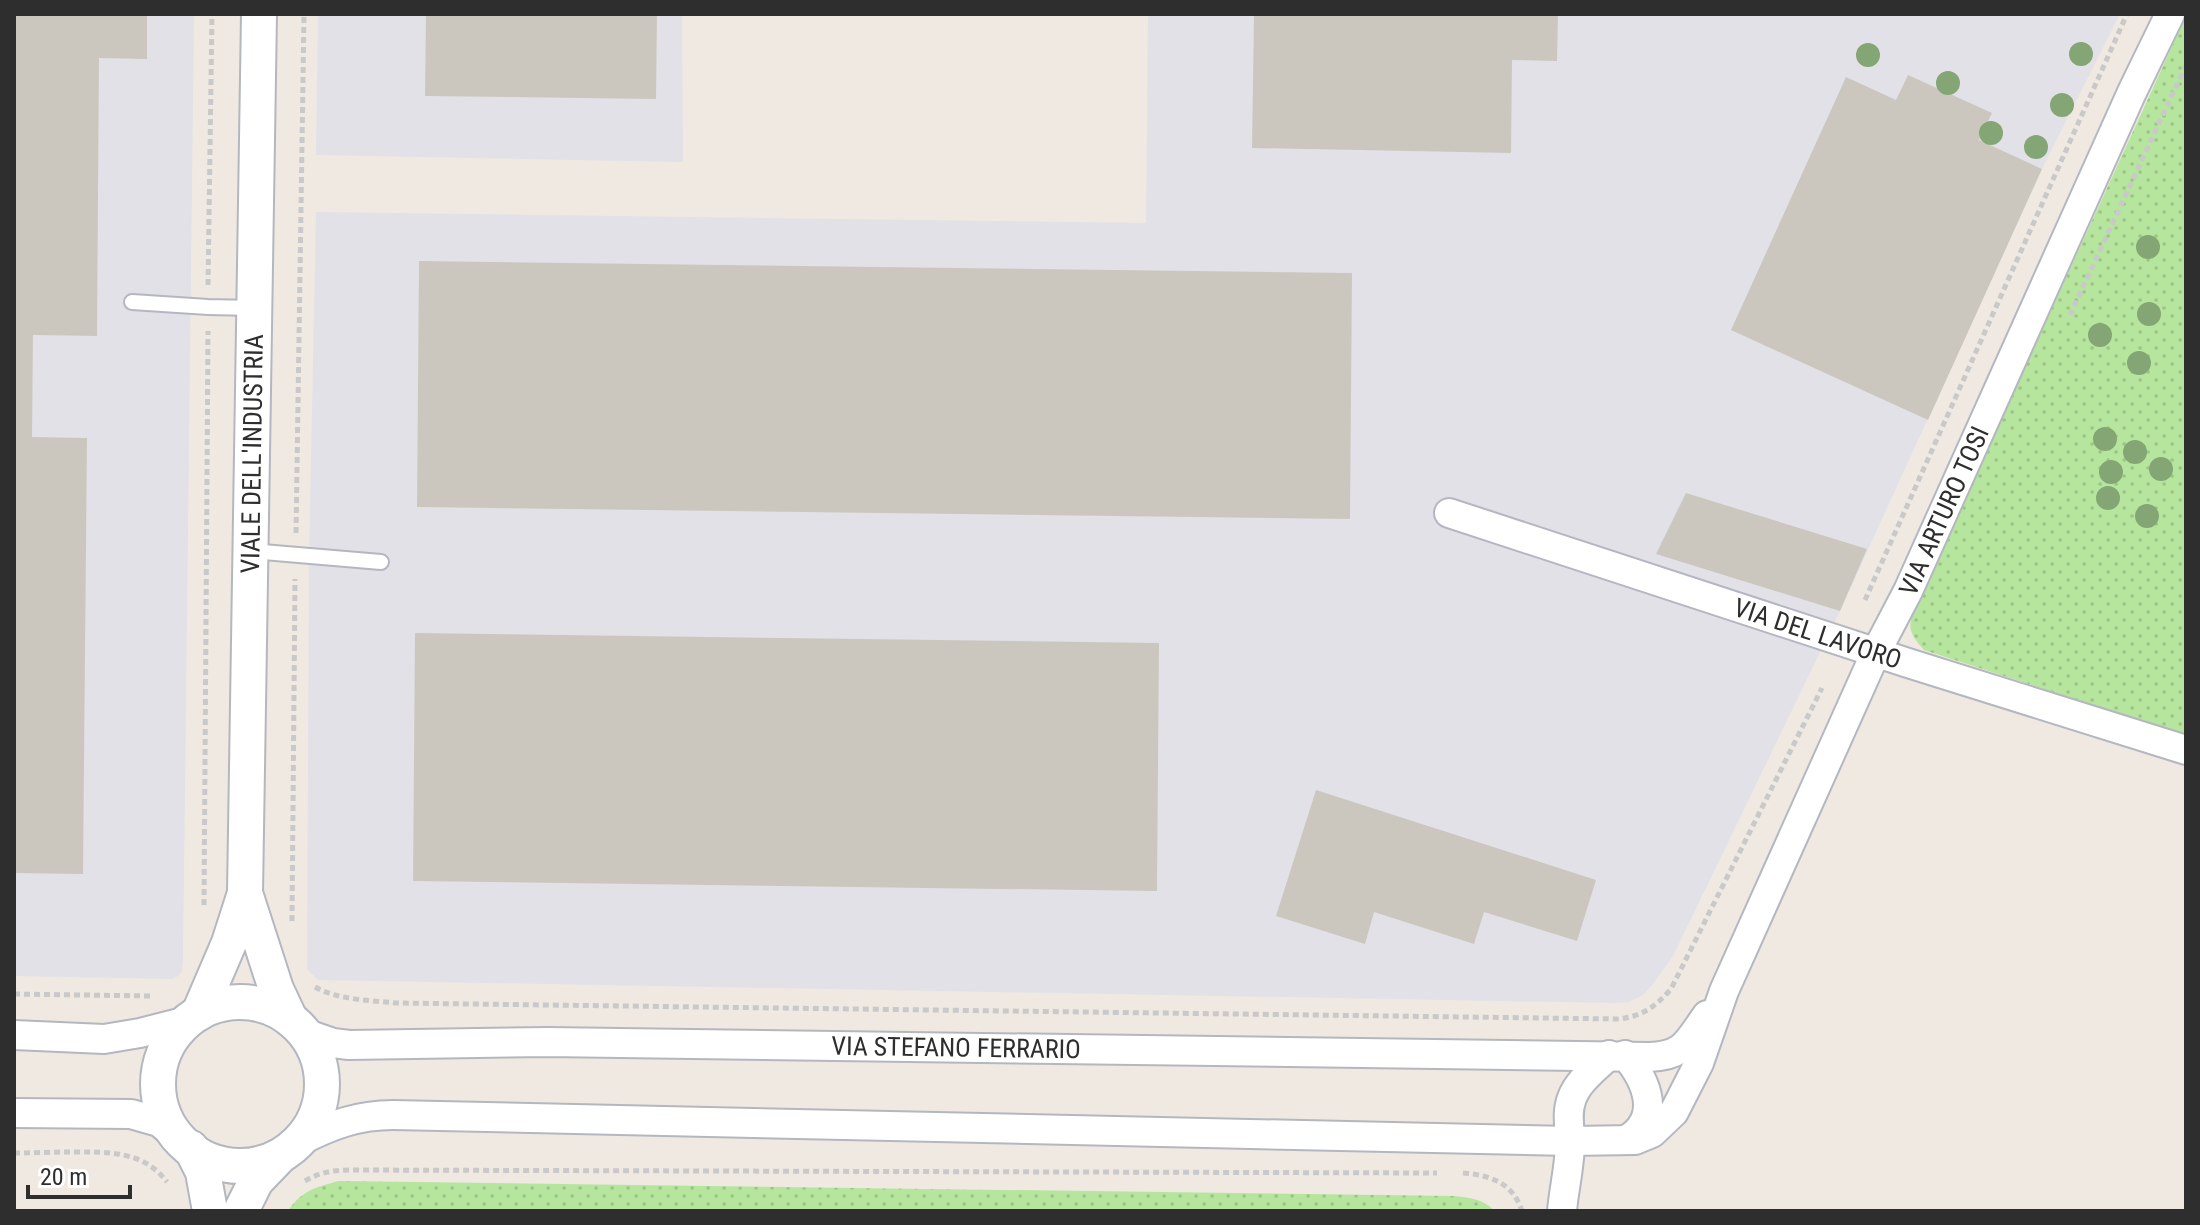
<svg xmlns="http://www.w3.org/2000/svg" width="2200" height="1225" font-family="'Roboto Condensed',sans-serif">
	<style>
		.industrial { fill: #e3e1e8 }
		.grass { fill: url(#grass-dots) }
		.building { fill: #cbc7bf }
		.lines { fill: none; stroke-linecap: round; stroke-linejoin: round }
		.service-casing { stroke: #b4b7c1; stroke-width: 18 }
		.minor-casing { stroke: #b4b7c1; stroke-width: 32 }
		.tertiary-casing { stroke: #b4b7c1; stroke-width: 38 }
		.path { stroke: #c9c9c9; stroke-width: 5; stroke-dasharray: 6 4; stroke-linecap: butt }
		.service { stroke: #fff; stroke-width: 14 }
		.minor { stroke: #fff; stroke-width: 28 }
		.tertiary { stroke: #fff; stroke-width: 34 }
		.tree { fill: #84a574 }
		.labels { text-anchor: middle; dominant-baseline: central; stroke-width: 6; stroke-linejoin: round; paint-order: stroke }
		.street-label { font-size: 26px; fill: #2e2e2e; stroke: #fff }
	</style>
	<defs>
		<pattern id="grass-dots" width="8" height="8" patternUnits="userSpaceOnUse" patternTransform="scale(2)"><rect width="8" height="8" fill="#b6e59e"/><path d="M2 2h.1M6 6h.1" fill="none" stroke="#9dc588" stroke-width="1.8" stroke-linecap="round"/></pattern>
	</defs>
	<rect width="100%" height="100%" fill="#efe9e1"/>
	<g class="industrial">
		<polygon points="14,14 194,14 183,961 182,971 178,976 172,979 14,976"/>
		<polygon points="318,14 682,14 683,162 316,155"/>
		<polygon points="1148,14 2120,14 2042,169 1840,611 1673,956 1653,984 1643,995 1629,1002 1617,1003 318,980 307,969 309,559 316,212 1146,223"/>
	</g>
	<g class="grass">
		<path d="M 2186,16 L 2186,735 L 1924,650 C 1903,627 1910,623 1920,596 Z"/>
		<path d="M 338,1181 L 1454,1196 C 1471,1198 1483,1199 1495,1211 L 288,1211 C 302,1190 315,1188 338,1181 Z"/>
	</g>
	<g class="building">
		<polygon points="14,14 147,14 147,59 99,58 97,336 33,335 32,437 87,438 83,874 14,873"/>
		<polygon points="426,14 657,14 656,99 425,96"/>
		<polygon points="1254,14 1558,14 1557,61 1512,60 1511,153 1252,148"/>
		<polygon points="1908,75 1992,113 1979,140 2042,169 1928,420 1731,330 1846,77 1896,100"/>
		<polygon points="419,261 1352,273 1350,519 417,507"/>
		<polygon points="1686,493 1867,549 1840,611 1656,554"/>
		<polygon points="415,633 1159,643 1157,891 413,881"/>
		<polygon points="1316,790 1596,880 1577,941 1484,912 1474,944 1374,912 1365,944 1276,916"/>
	</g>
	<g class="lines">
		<g class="service-casing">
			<g id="service">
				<polyline points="132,302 208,307 254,308"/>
				<polyline points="252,551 381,562"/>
			</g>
		</g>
		<g class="minor-casing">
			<g id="minor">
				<path id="s1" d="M 1449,513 L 1908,663 L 2186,750"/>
				<path id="s2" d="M 304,1033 L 333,1043 L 349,1045 L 548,1042 L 1649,1057 C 1685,1056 1688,1041 1707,1015"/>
				<polyline points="14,1035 104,1039 140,1033 187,1021"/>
				<path d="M 1625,1055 C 1647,1081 1663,1119 1626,1140"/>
				<polyline points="14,1113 131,1114 159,1122 181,1140"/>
				<path id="s3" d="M 300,1141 C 331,1125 358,1115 393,1115 L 1570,1141 L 1635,1140 L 1652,1133 L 1674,1112 L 1699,1063 L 1724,991 L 1876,652 L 1908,591 L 2132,92 L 2170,14"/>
				<path d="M 1562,1211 C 1564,1188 1570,1165 1570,1142 C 1570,1127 1566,1113 1572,1098 C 1578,1081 1596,1068 1609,1055"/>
			</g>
		</g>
		<g class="tertiary-casing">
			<g id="tertiary">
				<polyline points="245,893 276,989 290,1019"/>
				<circle cx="240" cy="1084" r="82"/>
				<path id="s4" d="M 199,1013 L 229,943 L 245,893 L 259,14"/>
				<polyline points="191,1148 203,1172 210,1211"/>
				<polyline points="241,1211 256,1181 279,1157"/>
			</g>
		</g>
		<g class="path">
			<polyline points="208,285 212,14"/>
			<polyline points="2070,315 2186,65"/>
			<polyline points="296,533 304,14"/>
			<polyline points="1865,600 2127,14"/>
			<polyline points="204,905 208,331"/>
			<polyline points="292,921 295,579"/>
			<path d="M 315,987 C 338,1000 369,1000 395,1003 L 1619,1019 C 1643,1016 1656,1006 1671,989 L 1822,688"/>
			<polyline points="14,994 151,996"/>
			<path d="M 14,1153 C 33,1153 52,1152 70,1152 C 107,1152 143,1150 167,1182"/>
			<path d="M 1463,1173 C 1490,1175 1513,1183 1522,1211"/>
			<path d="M 305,1181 C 320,1172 334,1170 351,1170 L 1437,1173"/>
		</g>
		<use href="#service" class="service"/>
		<use href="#minor" class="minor"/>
		<use href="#tertiary" class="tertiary"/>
	</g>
	<g class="tree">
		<circle cx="2081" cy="54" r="12"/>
		<circle cx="1868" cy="55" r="12"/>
		<circle cx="1948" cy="83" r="12"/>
		<circle cx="2062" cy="105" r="12"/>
		<circle cx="1991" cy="133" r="12"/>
		<circle cx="2036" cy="147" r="12"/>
		<circle cx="2148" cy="247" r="12"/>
		<circle cx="2149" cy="314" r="12"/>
		<circle cx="2100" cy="335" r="12"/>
		<circle cx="2139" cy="363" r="12"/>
		<circle cx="2105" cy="439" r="12"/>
		<circle cx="2135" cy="452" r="12"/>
		<circle cx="2161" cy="469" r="12"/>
		<circle cx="2111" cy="472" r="12"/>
		<circle cx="2108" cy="498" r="12"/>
		<circle cx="2147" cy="516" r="12"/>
	</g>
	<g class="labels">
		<g class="street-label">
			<text stroke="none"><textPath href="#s4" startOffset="568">VIALE DELL'INDUSTRIA</textPath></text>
			<text stroke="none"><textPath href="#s3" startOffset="2048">VIA ARTURO TOSI</textPath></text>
			<text stroke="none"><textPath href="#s1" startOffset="388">VIA DEL LAVORO</textPath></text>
			<text stroke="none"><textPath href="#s2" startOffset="654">VIA STEFANO FERRARIO</textPath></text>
		</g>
	</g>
	<rect width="2200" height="1225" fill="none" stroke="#2e2e2e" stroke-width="32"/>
	<path d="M28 1185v12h102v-12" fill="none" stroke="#2e2e2e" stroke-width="4"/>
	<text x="40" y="1185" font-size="24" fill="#2e2e2e" stroke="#ffffff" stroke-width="6" paint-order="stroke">20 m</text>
</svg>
